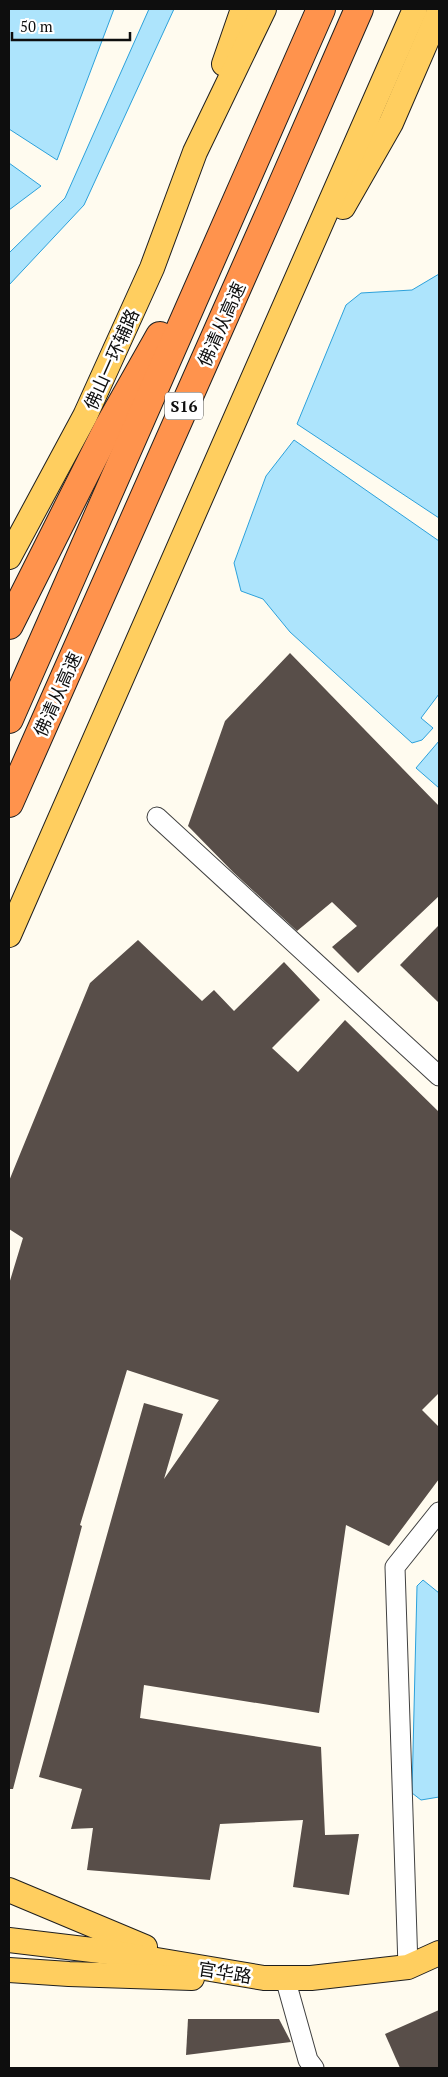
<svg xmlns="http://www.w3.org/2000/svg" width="448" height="2077" font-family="'PT Serif','Noto Sans SC',serif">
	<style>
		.water { fill: #ade4fc; stroke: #2ca1db }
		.building { fill: #584e49 }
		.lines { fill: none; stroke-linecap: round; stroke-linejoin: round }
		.minor-casing { stroke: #414141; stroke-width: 21 }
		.major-casing { stroke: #1f1f1f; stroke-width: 26 }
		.highway-casing { stroke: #1f1f1f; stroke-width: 30 }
		.minor { stroke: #fff; stroke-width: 19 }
		.major { stroke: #ffce5f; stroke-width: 24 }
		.highway { stroke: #ff934d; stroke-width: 28 }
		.labels { text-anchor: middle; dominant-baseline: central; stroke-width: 5; stroke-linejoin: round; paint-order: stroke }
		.shield { fill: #fff; stroke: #565656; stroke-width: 1 }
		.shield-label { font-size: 16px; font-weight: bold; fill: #0e0e0e }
		.street-label { font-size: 18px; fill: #0e0e0e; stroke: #fff }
	</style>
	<rect width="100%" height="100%" fill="#fffbef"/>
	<g class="water">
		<polygon points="9,9 114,9 57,160 9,129"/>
		<polygon points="149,9 174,9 84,205 9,285 9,253 65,198"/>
		<polygon points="9,163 41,186 9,210"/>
		<polygon points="439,274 439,518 297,424 346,305 361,293 412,290"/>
		<polygon points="294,440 439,541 439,694 421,718 433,728 422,740 412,743 290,632 263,599 241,591 234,563 266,476"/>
		<polygon points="439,741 439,788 416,768"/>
		<polygon points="423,1580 439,1593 439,1797 421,1800 412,1793 417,1586"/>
	</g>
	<g class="building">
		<polygon points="290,653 439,806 439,896 358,973 332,947 357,926 332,902 297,931 233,872 188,826 225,721"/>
		<polygon points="439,925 439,1003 400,965"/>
		<polygon points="138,940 202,1001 214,990 234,1011 284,962 320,1000 272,1048 298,1072 345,1020 439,1112 439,1393 422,1410 439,1427 439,1479 389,1546 346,1525 319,1713 144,1685 140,1718 321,1747 325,1835 359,1834 349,1895 293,1887 303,1820 220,1824 210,1880 87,1870 93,1828 71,1829 82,1789 39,1777 144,1403 183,1414 164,1479 219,1400 127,1370 80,1525 82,1526 13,1789 9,1789 9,1284 23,1238 9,1229 9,1181 90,983"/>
		<polygon points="439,2010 439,2068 400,2068 385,2034"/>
		<polygon points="188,2019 279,2019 291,2042 186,2055"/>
	</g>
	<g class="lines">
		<g class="minor-casing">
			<g id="minor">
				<polyline points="157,817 439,1076"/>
				<polyline points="408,1967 395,1567 439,1512"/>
				<polyline points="285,1978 308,2060 314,2068"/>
			</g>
		</g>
		<g class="major-casing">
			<g id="major">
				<polyline points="224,64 243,9"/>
				<polyline points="343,207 391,123 439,12"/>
				<polyline points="9,557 85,416 152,268 195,152 264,9"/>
				<polyline points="9,935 415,9"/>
				<polyline points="9,1890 145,1947"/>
				<polyline points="9,1940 109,1952 264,1978 311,1978 408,1967 439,1953"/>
				<polyline points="9,1970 69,1974 192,1978"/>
			</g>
		</g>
		<g class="highway-casing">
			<g id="highway">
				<polyline points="9,625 108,428 160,336"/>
				<polyline points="9,719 321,9"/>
				<polyline points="9,803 274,204 359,9"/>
			</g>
		</g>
		<use href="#minor" class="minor"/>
		<use href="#major" class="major"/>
		<use href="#highway" class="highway"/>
	</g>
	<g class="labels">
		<rect class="shield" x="165" y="392.5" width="38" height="27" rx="4"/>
		<g class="shield-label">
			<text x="184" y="406">S16</text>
		</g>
		<g class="street-label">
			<text transform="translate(221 324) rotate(-66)">佛清从高速</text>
			<text transform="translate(111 359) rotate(-66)">佛山一环辅路</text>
			<text transform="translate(57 694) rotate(-66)">佛清从高速</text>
			<text transform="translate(225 1972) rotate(9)">官华路</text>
		</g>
	</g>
	<rect width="448" height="2077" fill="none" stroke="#0e0e0e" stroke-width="20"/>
	<path d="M12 32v8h118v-8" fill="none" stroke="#0e0e0e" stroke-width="2.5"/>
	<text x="20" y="32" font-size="15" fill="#0e0e0e" stroke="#ffffff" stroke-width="4" paint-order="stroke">50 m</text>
</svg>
